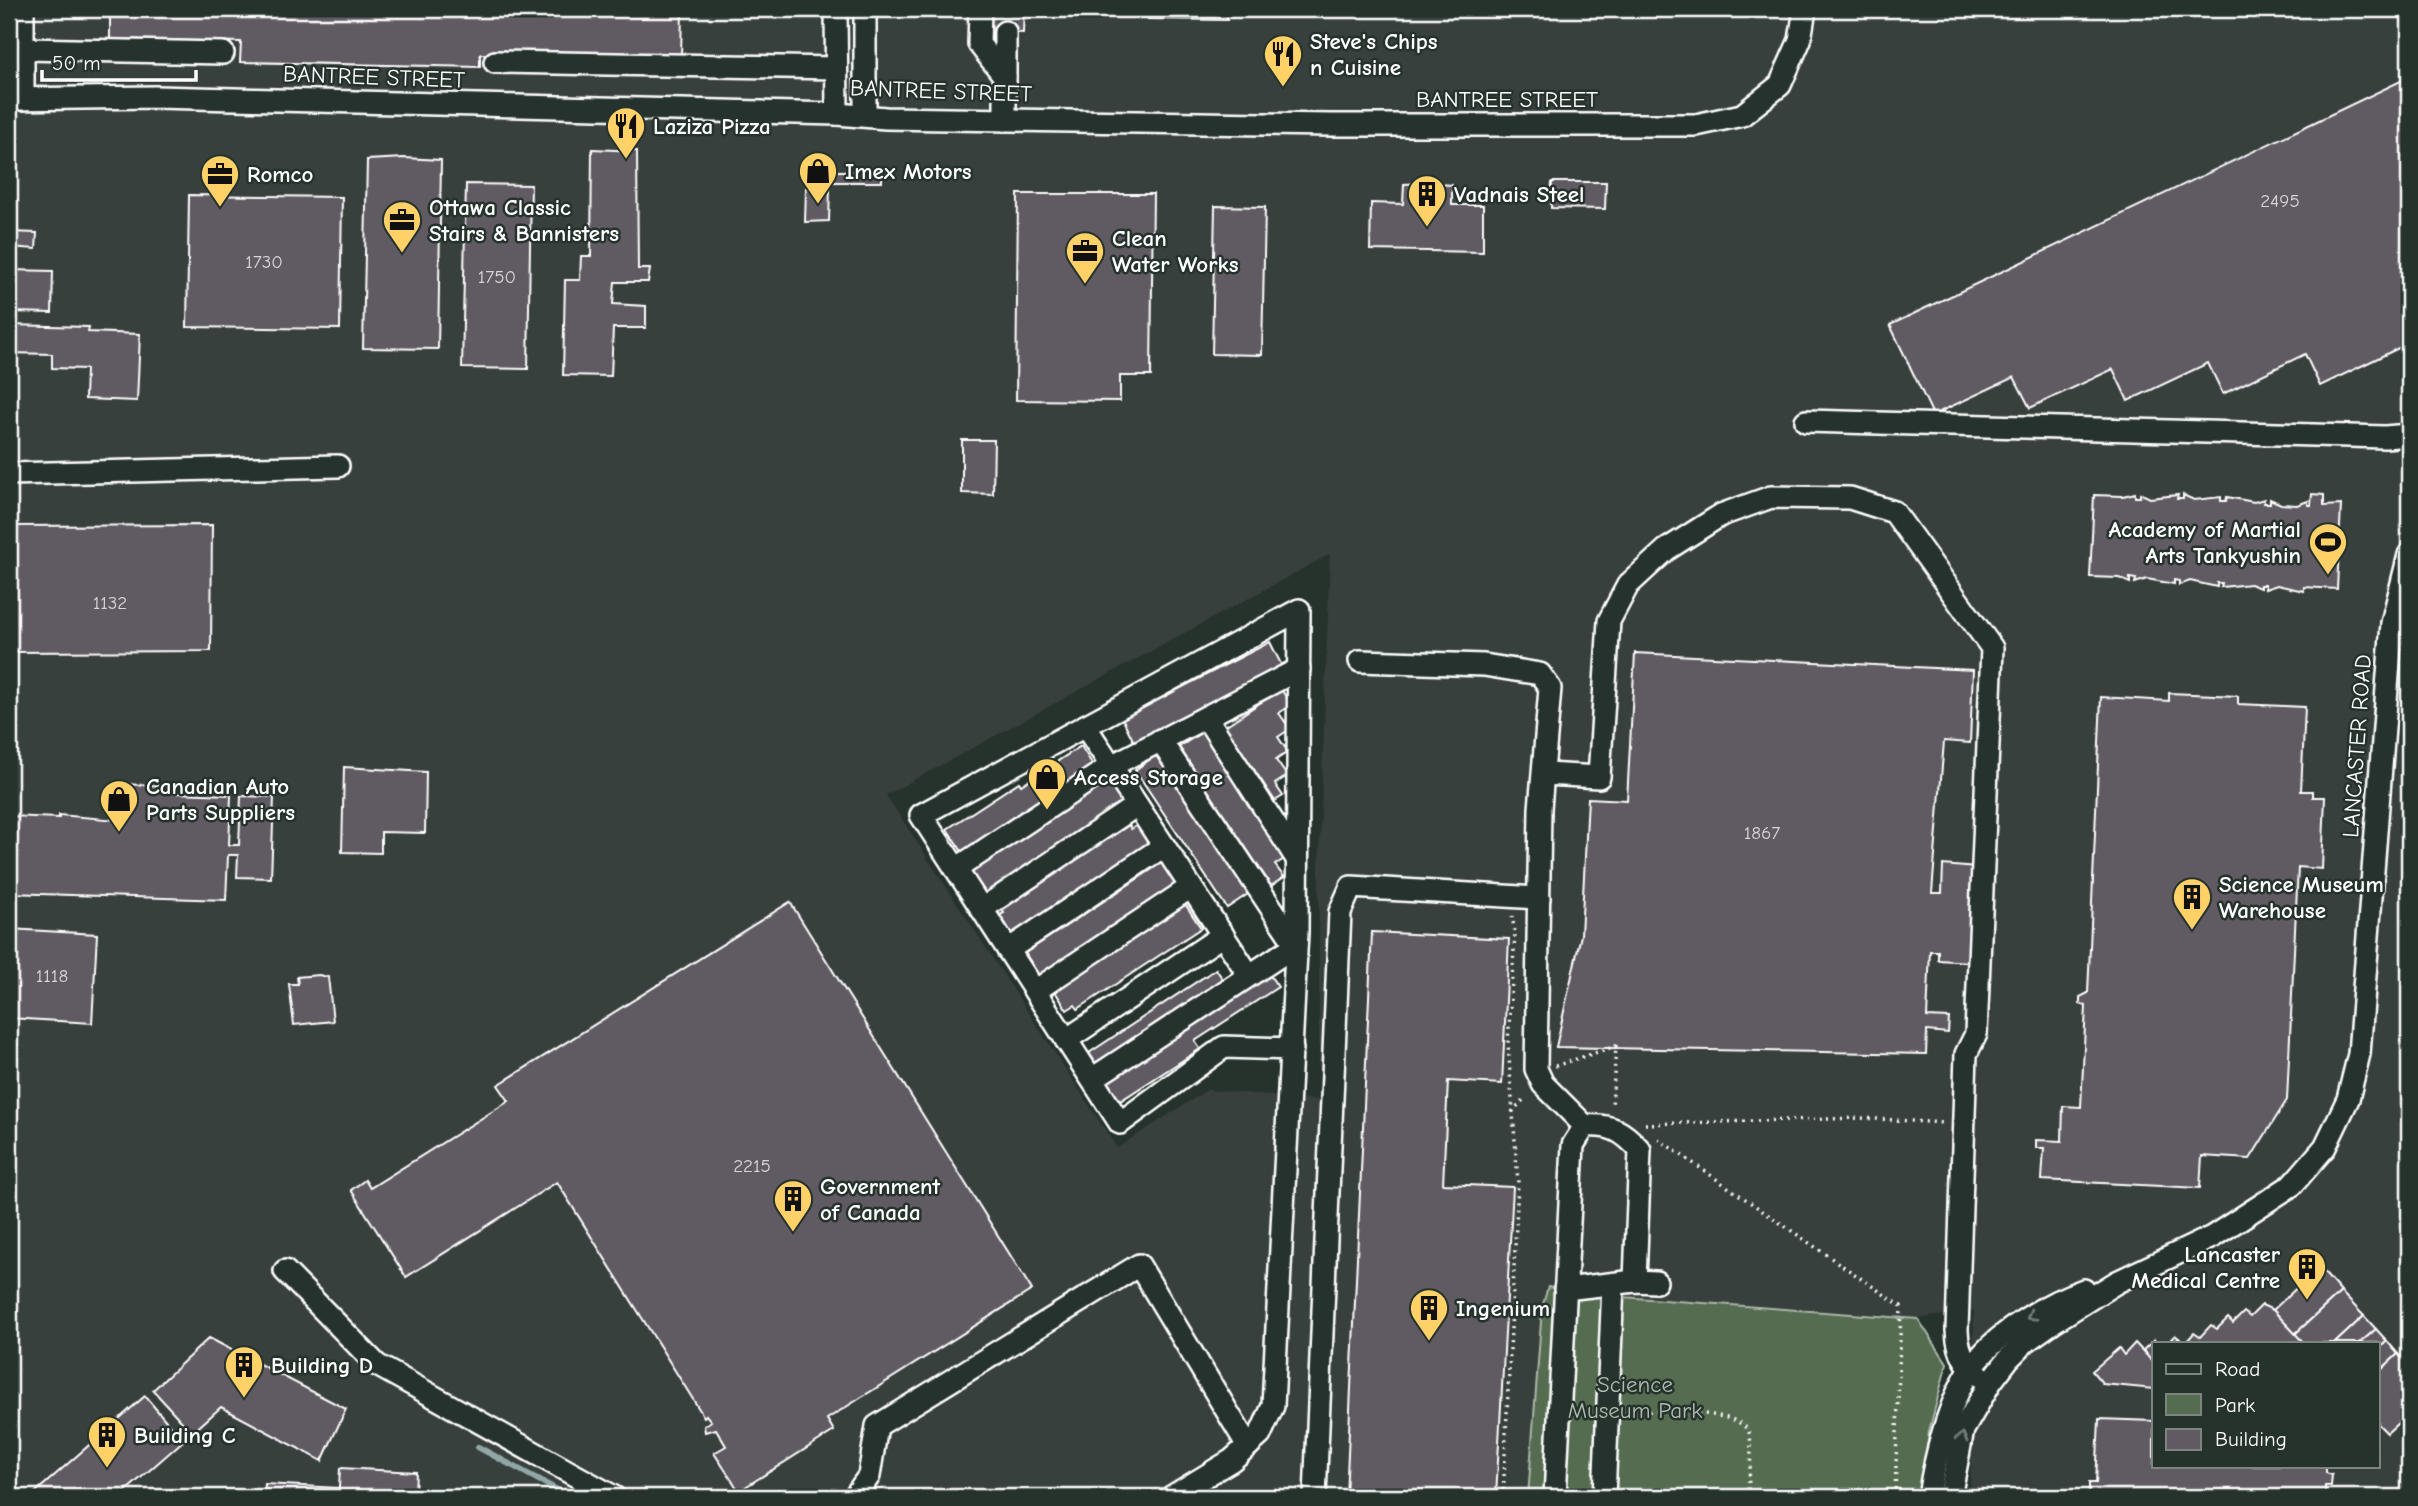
<svg xmlns="http://www.w3.org/2000/svg" width="2418" height="1506" font-family="'Comic Neue',sans-serif">
	<style>
		.built { fill: #383f3d; fill-rule: evenodd }
		.green { fill: #556c51; stroke: #aab6a8; stroke-width: 2 }
		.lines { fill: none; stroke-linecap: round; stroke-linejoin: round }
		.stream { stroke: #92a8a7; stroke-width: 6 }
		.building { fill: #615a63; stroke: #fff; stroke-width: 2 }
		.minor-tunnel { stroke: #3c4742; stroke-width: 21; stroke-dasharray: 21 10; stroke-linecap: butt }
		.minor-casing { stroke: #fff; stroke-width: 26 }
		.path { stroke: #fff; stroke-width: 3.5; stroke-dasharray: 2 5; stroke-linecap: butt }
		.minor { stroke: #26332d; stroke-width: 21 }
		.oneway { stroke: #727a76 }
		.labels { text-anchor: middle; dominant-baseline: central; stroke-width: 5; stroke-linejoin: round; paint-order: stroke }
		.number-label { font-size: 19px; fill: #d8d6d8 }
		.poi-label { font-size: 23px; font-weight: bold; fill: #fff; stroke: #26332d; text-anchor: start }
		.street-label { font-size: 23px; fill: #fff; stroke: #26332d }
		.park-label { font-size: 23px; fill: #b2bdb1; stroke: #26332d }
	</style>
	<rect width="100%" height="100%" fill="#26332d"/>
	<filter id="ink" filterUnits="userSpaceOnUse"><feTurbulence type="fractalNoise" baseFrequency=".0143" numOctaves="2"/><feDisplacementMap in="SourceGraphic" scale="14" xChannelSelector="R" yChannelSelector="G"/><feConvolveMatrix kernelMatrix="1 2 1 2 8 2 1 2 1" color-interpolation-filters="sRGB"/></filter>
	<g filter="url(#ink)">
		<path class="built" d="M 9,9 L 2409,9 L 2409,1497 L 1970,1497 L 1974,1310 L 1918,1319 L 1582,1294 L 1549,1287 L 1542,1308 L 1528,1497 L 9,1497 ZM 1330,554 L 1319,871 L 1319,1100 L 1207,1090 L 1117,1148 L 886,795 ZM 2154,1343 L 2378,1343 L 2378,1466 L 2154,1466 Z"/>
		<polygon class="green" points="1548,1287 1582,1294 1918,1319 1947,1363 1929,1431 1922,1497 1528,1497 1542,1308"/>
		<g class="lines">
			<polyline class="stream" points="478,1447 570,1497"/>
		</g>
		<g class="building">
			<polygon points="110,9 682,9 681,58 480,54 480,67 240,62 241,42 110,39"/>
			<polygon points="988,9 1024,9 1023,33 987,31"/>
			<polygon points="1148,9 1227,9 1227,20 1148,19"/>
			<polygon points="2409,77 2409,343 2320,386 2305,354 2223,394 2208,363 2128,401 2113,369 2030,408 2014,377 1933,415 1890,325"/>
			<polygon points="592,149 637,151 638,269 650,269 648,282 615,282 613,304 646,306 646,328 613,328 611,376 563,375 565,280 580,280 581,256 591,256"/>
			<polygon points="404,158 441,160 438,349 363,348 367,160"/>
			<rect x="829" y="171" width="53" height="11"/>
			<polygon points="1552,182 1606,182 1605,209 1551,208"/>
			<polygon points="1423,183 1452,185 1452,205 1483,205 1483,252 1370,250 1371,203 1403,204 1404,184"/>
			<polygon points="466,184 531,185 528,369 462,368"/>
			<polygon points="806,188 830,188 829,221 805,222"/>
			<polygon points="1018,194 1153,194 1151,376 1120,376 1120,401 1016,400"/>
			<polygon points="189,195 342,197 340,329 187,327"/>
			<polygon points="1215,206 1265,207 1262,355 1212,354"/>
			<polygon points="9,232 37,233 36,249 9,247"/>
			<polygon points="9,270 53,271 52,313 9,312"/>
			<polygon points="9,325 89,327 88,332 140,334 137,401 85,399 86,369 52,368 52,354 9,353"/>
			<polygon points="962,440 994,440 993,494 962,493"/>
			<polygon points="2135,493 2135,497 2140,497 2140,493 2150,498 2178,495 2177,499 2183,499 2183,495 2194,500 2221,497 2221,501 2226,501 2227,497 2254,502 2264,499 2264,503 2270,503 2270,499 2281,504 2297,505 2308,501 2308,505 2311,505 2312,494 2324,495 2324,506 2341,505 2337,589 2304,587 2304,591 2277,585 2265,589 2265,585 2260,585 2260,588 2250,584 2221,587 2222,583 2217,583 2217,587 2190,581 2179,585 2179,581 2174,580 2174,584 2147,579 2135,583 2136,579 2130,578 2130,583 2119,578 2090,577 2094,495 2123,496"/>
			<polygon points="212,525 211,651 9,652 9,526"/>
			<polygon points="1270,642 1283,668 1135,744 1122,718"/>
			<polygon points="1635,653 1973,670 1970,743 1944,741 1932,893 1942,893 1943,865 1976,868 1970,962 1938,960 1938,951 1930,951 1927,1017 1949,1018 1948,1033 1927,1031 1926,1054 1556,1047 1581,935 1588,798 1627,800"/>
			<polygon points="1281,689 1291,705 1279,713 1290,729 1278,737 1288,752 1276,760 1287,776 1275,784 1283,796 1275,801 1225,726"/>
			<polygon points="2169,693 2238,696 2238,704 2305,707 2301,791 2313,791 2313,797 2325,797 2322,869 2298,867 2287,1100 2250,1159 2202,1156 2200,1188 2042,1180 2044,1148 2036,1148 2036,1140 2062,1141 2063,1106 2081,1107 2086,1006 2080,1004 2080,997 2088,993 2101,697 2169,701"/>
			<polygon points="1204,731 1287,857 1275,865 1284,877 1271,886 1179,747"/>
			<polygon points="1081,746 1094,767 963,853 947,829 1019,782 1021,785"/>
			<polygon points="1159,753 1251,892 1227,908 1135,770"/>
			<polygon points="344,767 426,772 425,833 381,832 381,853 342,852"/>
			<polygon points="1109,779 1125,803 986,894 970,870"/>
			<polygon points="118,784 175,786 175,793 231,795 229,845 239,845 241,796 274,797 271,878 237,877 238,855 228,855 226,900 9,893 9,816 59,818 59,815 117,820"/>
			<polygon points="1139,824 1153,844 1013,936 1000,915 1004,913 1001,909 1129,825 1131,829"/>
			<polygon points="1163,862 1179,885 1040,977 1025,953"/>
			<polygon points="790,902 1032,1290 827,1419 834,1431 739,1491 714,1453 726,1446 716,1429 705,1432 704,1426 711,1421 706,1415 704,1417 557,1182 406,1277 351,1190 365,1180 370,1188 509,1101 498,1085"/>
			<polygon points="1185,904 1201,928 1078,1009 1075,1005 1067,1010 1054,990"/>
			<polygon points="9,929 97,934 92,1023 9,1018"/>
			<polygon points="1372,932 1509,939 1502,1084 1448,1081 1443,1184 1513,1187 1496,1497 1346,1497"/>
			<polygon points="1216,969 1224,981 1097,1065 1089,1053"/>
			<polygon points="1269,974 1278,987 1195,1041 1200,1049 1120,1101 1107,1081"/>
			<polygon points="319,975 328,977 333,1021 294,1025 289,984 298,984 297,977"/>
			<polygon points="2319,1267 2341,1292 2295,1334 2273,1310"/>
			<polygon points="2341,1292 2364,1316 2335,1343 2304,1343 2295,1334"/>
			<polygon points="2262,1305 2273,1310 2304,1343 2185,1343 2194,1333 2200,1337 2211,1325 2217,1329 2228,1318 2233,1323 2244,1312 2250,1317"/>
			<polygon points="2364,1316 2376,1329 2360,1343 2335,1343"/>
			<polygon points="2376,1329 2387,1341 2378,1350 2378,1343 2360,1343"/>
			<polygon points="2175,1335 2185,1343 2167,1343"/>
			<polygon points="209,1338 346,1409 322,1461 221,1407 192,1433 153,1390"/>
			<polygon points="2154,1340 2157,1343 2154,1343 2154,1363 2143,1350"/>
			<polygon points="2387,1341 2398,1354 2378,1373 2378,1350"/>
			<polygon points="2135,1343 2154,1363 2154,1389 2103,1384 2092,1371 2119,1348 2124,1355"/>
			<polygon points="2398,1354 2409,1365 2409,1413 2387,1433 2378,1424 2378,1373"/>
			<polygon points="145,1396 183,1441 119,1497 30,1497"/>
			<polygon points="2099,1419 2154,1421 2154,1466 2326,1466 2326,1473 2332,1475 2331,1486 2325,1486 2325,1497 2089,1497 2089,1483 2096,1483"/>
			<polygon points="340,1468 416,1472 415,1493 486,1497 264,1497 265,1484 339,1488"/>
		</g>
		<g class="lines">
			<polyline class="minor-tunnel" points="1005,32 1006,9"/>
			<g class="minor-casing">
				<g id="minor">
					<polyline points="836,9 837,114"/>
					<polyline points="980,9 979,44 1005,77 1005,120"/>
					<polyline points="1005,32 1005,77"/>
					<polyline points="24,49 223,53"/>
					<polyline points="495,62 836,68"/>
					<polyline points="9,99 156,97 837,114 886,118 1332,125 1696,125 1742,115 1780,85 1800,40 1805,9"/>
					<polyline points="23,99 23,9"/>
					<polyline points="865,115 865,9"/>
					<polyline points="1806,421 2385,437 2409,435"/>
					<polyline points="9,474 338,466"/>
					<polyline points="1360,661 1484,665 1540,674 1550,688 1540,809 1536,1069 1543,1084 1585,1126"/>
					<polyline points="1206,717 1297,859"/>
					<polyline points="1085,726 1249,975"/>
					<path d="M 1545,774 L 1599,777 L 1609,621 L 1628,585 L 1666,550 L 1721,515 L 1771,497 L 1850,498 L 1894,512 L 1992,648 L 1976,1034 L 1966,1054 L 1957,1330 C 1958,1357 1968,1368 1990,1383"/>
					<polyline points="956,869 1111,766 1299,669"/>
					<polyline points="982,909 1137,805"/>
					<polyline points="1008,950 1164,846"/>
					<polyline points="1035,991 1191,887"/>
					<polyline points="1066,1040 1223,935"/>
					<polyline points="1092,1079 1296,945 1160,740"/>
					<polyline points="285,1271 377,1365 614,1497"/>
					<polyline points="1565,1289 1635,1281 1656,1282"/>
					<polyline points="854,1497 869,1476 877,1426 1139,1265 1248,1446"/>
					<polyline points="1171,1497 1232,1460 1260,1435 1273,1406 1297,932 1299,610 921,815 1120,1123 1224,1047 1292,1049"/>
					<polyline points="1315,1497 1340,912 1351,887 1539,898"/>
					<path d="M 1555,1497 L 1573,1145 L 1585,1126 C 1611,1124 1623,1131 1640,1150 L 1635,1281"/>
					<polyline points="1604,1497 1613,1284"/>
					<path d="M 1929,1497 C 1935,1457 1948,1404 1970,1370 C 1994,1334 2045,1304 2084,1290"/>
					<polyline points="1950,1497 1963,1430 1990,1383 2009,1358 2025,1342 2056,1320 2117,1282 2212,1237 2292,1185 2325,1147 2348,1099 2359,1054 2392,623 2409,555"/>
				</g>
			</g>
			<g class="path">
				<polyline points="1555,1066 1616,1046 1612,1107"/>
				<polyline points="1512,1112 1526,1097"/>
				<polyline points="1645,1124 1861,1118 1945,1123"/>
				<polyline points="1658,1139 1901,1306 1895,1497"/>
				<path d="M 1649,1411 C 1671,1413 1746,1409 1750,1436 C 1753,1455 1748,1478 1748,1497"/>
				<polyline points="1503,1497 1518,1183 1508,1043 1515,933 1512,916"/>
			</g>
			<use href="#minor" class="minor"/>
		</g>
		<defs><path id="oneway-chevron" d="M-2-3.5L2.5 0L-2 3.5" fill="none" stroke-width="1.6" stroke-linecap="round" stroke-linejoin="round" transform="scale(1.75)"/></defs>
		<g class="oneway">
			<use href="#oneway-chevron" transform="translate(2031 1316) rotate(149)"/>
			<use href="#oneway-chevron" transform="translate(1962 1437) rotate(-75)"/>
		</g>
	</g>
	<defs>
		<g id="restaurant-pin" transform="scale(2.0125)"><path d="M0 17L-7.5 6A9.5 9.5 0 1 1 7.5 6Z" fill="#ffd166" stroke="#26332d"/><path d="M-5-6h1v4h1v-4h1v4h1v-4h1v5L-1.5 .5V6h-2V.5L-5-1ZM5-6V6H3V1.5H1.5Q1.5-4 5-6Z" fill="#111"/></g>
		<g id="shop-pin" transform="scale(2.0125)"><path d="M0 17L-7.5 6A9.5 9.5 0 1 1 7.5 6Z" fill="#ffd166" stroke="#26332d"/><path d="M-5-2.5h2.3a2.7 3.5 0 0 1 5.4 0H5L5.5 6h-11ZM-1.5-2.5h3a1.5 2.3 0 0 0-3 0Z" fill="#111"/></g>
		<g id="office-pin" transform="scale(2.0125)"><path d="M0 17L-7.5 6A9.5 9.5 0 1 1 7.5 6Z" fill="#ffd166" stroke="#26332d"/><path d="M-6-3h4V-5.5h4V-3h4V5H-6ZM-1-4.5V-3h2v-1.5ZM-6 0V1H6V0Z" fill="#111"/></g>
		<g id="building-pin" transform="scale(2.0125)"><path d="M0 17L-7.5 6A9.5 9.5 0 1 1 7.5 6Z" fill="#ffd166" stroke="#26332d"/><path d="M-4-6H4V6H1V3H-1V6H-4ZM-2.5-4.3h1.7v1.8h-1.7ZM.8-4.3h1.7v1.8H.8ZM-2.5-1h1.7V.8h-1.7ZM.8-1h1.7V.8H.8Z" fill="#111"/></g>
		<g id="stadium-pin" transform="scale(2.0125)"><path d="M0 17L-7.5 6A9.5 9.5 0 1 1 7.5 6Z" fill="#ffd166" stroke="#26332d"/><path d="M0-5a6.5 5 0 1 0 0 10a6.5 5 0 1 0 0-10ZM-3.5-1.8h7v3.6h-7Z" fill="#111"/></g>
	</defs>
	<g fill-rule="evenodd">
		<use href="#restaurant-pin" x="1283" y="54"/>
		<use href="#restaurant-pin" x="626" y="126"/>
		<use href="#shop-pin" x="818" y="171"/>
		<use href="#office-pin" x="220" y="174"/>
		<use href="#building-pin" x="1427" y="194"/>
		<use href="#office-pin" x="402" y="220"/>
		<use href="#office-pin" x="1085" y="251"/>
		<use href="#stadium-pin" x="2328" y="542"/>
		<use href="#shop-pin" x="1047" y="777"/>
		<use href="#shop-pin" x="119" y="799"/>
		<use href="#building-pin" x="2192" y="897"/>
		<use href="#building-pin" x="793" y="1199"/>
		<use href="#building-pin" x="2307" y="1267"/>
		<use href="#building-pin" x="1429" y="1308"/>
		<use href="#building-pin" x="244" y="1365"/>
		<use href="#building-pin" x="107" y="1435"/>
	</g>
	<g class="labels">
		<g class="number-label">
			<text x="2280" y="201">2495</text>
			<text x="264" y="262">1730</text>
			<text x="497" y="277">1750</text>
			<text x="110" y="603">1132</text>
			<text x="1762" y="833">1867</text>
			<text x="52" y="976">1118</text>
			<text x="752" y="1166">2215</text>
		</g>
		<g class="poi-label">
			<text x="1310" y="41">Steve's Chips<tspan x="1310" dy="26">n Cuisine</tspan></text>
			<text x="653" y="126">Laziza Pizza</text>
			<text x="845" y="171">Imex Motors</text>
			<text x="247" y="174">Romco</text>
			<text x="1454" y="194">Vadnais Steel</text>
			<text x="429" y="207">Ottawa Classic<tspan x="429" dy="26">Stairs &amp; Bannisters</tspan></text>
			<text x="1112" y="238">Clean<tspan x="1112" dy="26">Water Works</tspan></text>
			<text x="2301" y="529" text-anchor="end">Academy of Martial<tspan x="2301" dy="26">Arts Tankyushin</tspan></text>
			<text x="1074" y="777">Access Storage</text>
			<text x="146" y="786">Canadian Auto<tspan x="146" dy="26">Parts Suppliers</tspan></text>
			<text x="2219" y="884">Science Museum<tspan x="2219" dy="26">Warehouse</tspan></text>
			<text x="820" y="1186">Government<tspan x="820" dy="26">of Canada</tspan></text>
			<text x="2280" y="1254" text-anchor="end">Lancaster<tspan x="2280" dy="26">Medical Centre</tspan></text>
			<text x="1456" y="1308">Ingenium</text>
			<text x="271" y="1365">Building D</text>
			<text x="134" y="1435">Building C</text>
		</g>
		<g class="street-label">
			<text transform="translate(374 77) rotate(2)">BANTREE STREET</text>
			<text transform="translate(941 91) rotate(2)">BANTREE STREET</text>
			<text x="1507" y="99">BANTREE STREET</text>
			<text transform="translate(2357 746) rotate(-86)">LANCASTER ROAD</text>
		</g>
		<g class="park-label">
			<text x="1635" y="1384">Science<tspan x="1635" dy="26">Museum Park</tspan></text>
		</g>
	</g>
	<rect width="2418" height="1506" fill="none" stroke="#26332d" stroke-width="35"/>
	<rect x="18" y="18" width="2383" height="1471" fill="none" stroke="#fff" stroke-width="2.5" filter="url(#ink)"/>
	<rect x="2152" y="1342" width="228" height="126" fill="#26332d" stroke="#7d8581" stroke-width="2"/>
	<rect x="2166" y="1364" width="35" height="10" fill="#26332d" stroke="#7d8581" stroke-width="2"/>
	<text x="2215" y="1376" font-size="21" fill="#ffffff">Road</text>
	<rect x="2166" y="1394" width="35" height="21" fill="#556c51" stroke="#7d8581" stroke-width="2"/>
	<text x="2215" y="1412" font-size="21" fill="#ffffff">Park</text>
	<rect x="2166" y="1429" width="35" height="21" fill="#615a63" stroke="#7d8581" stroke-width="2"/>
	<text x="2215" y="1446" font-size="21" fill="#ffffff">Building</text>
	<path d="M42 70v10h154v-10" fill="none" stroke="#ffffff" stroke-width="3.5"/>
	<text x="52" y="70" font-size="21" fill="#ffffff" stroke="#26332d" stroke-width="5" paint-order="stroke">50 m</text>
</svg>
